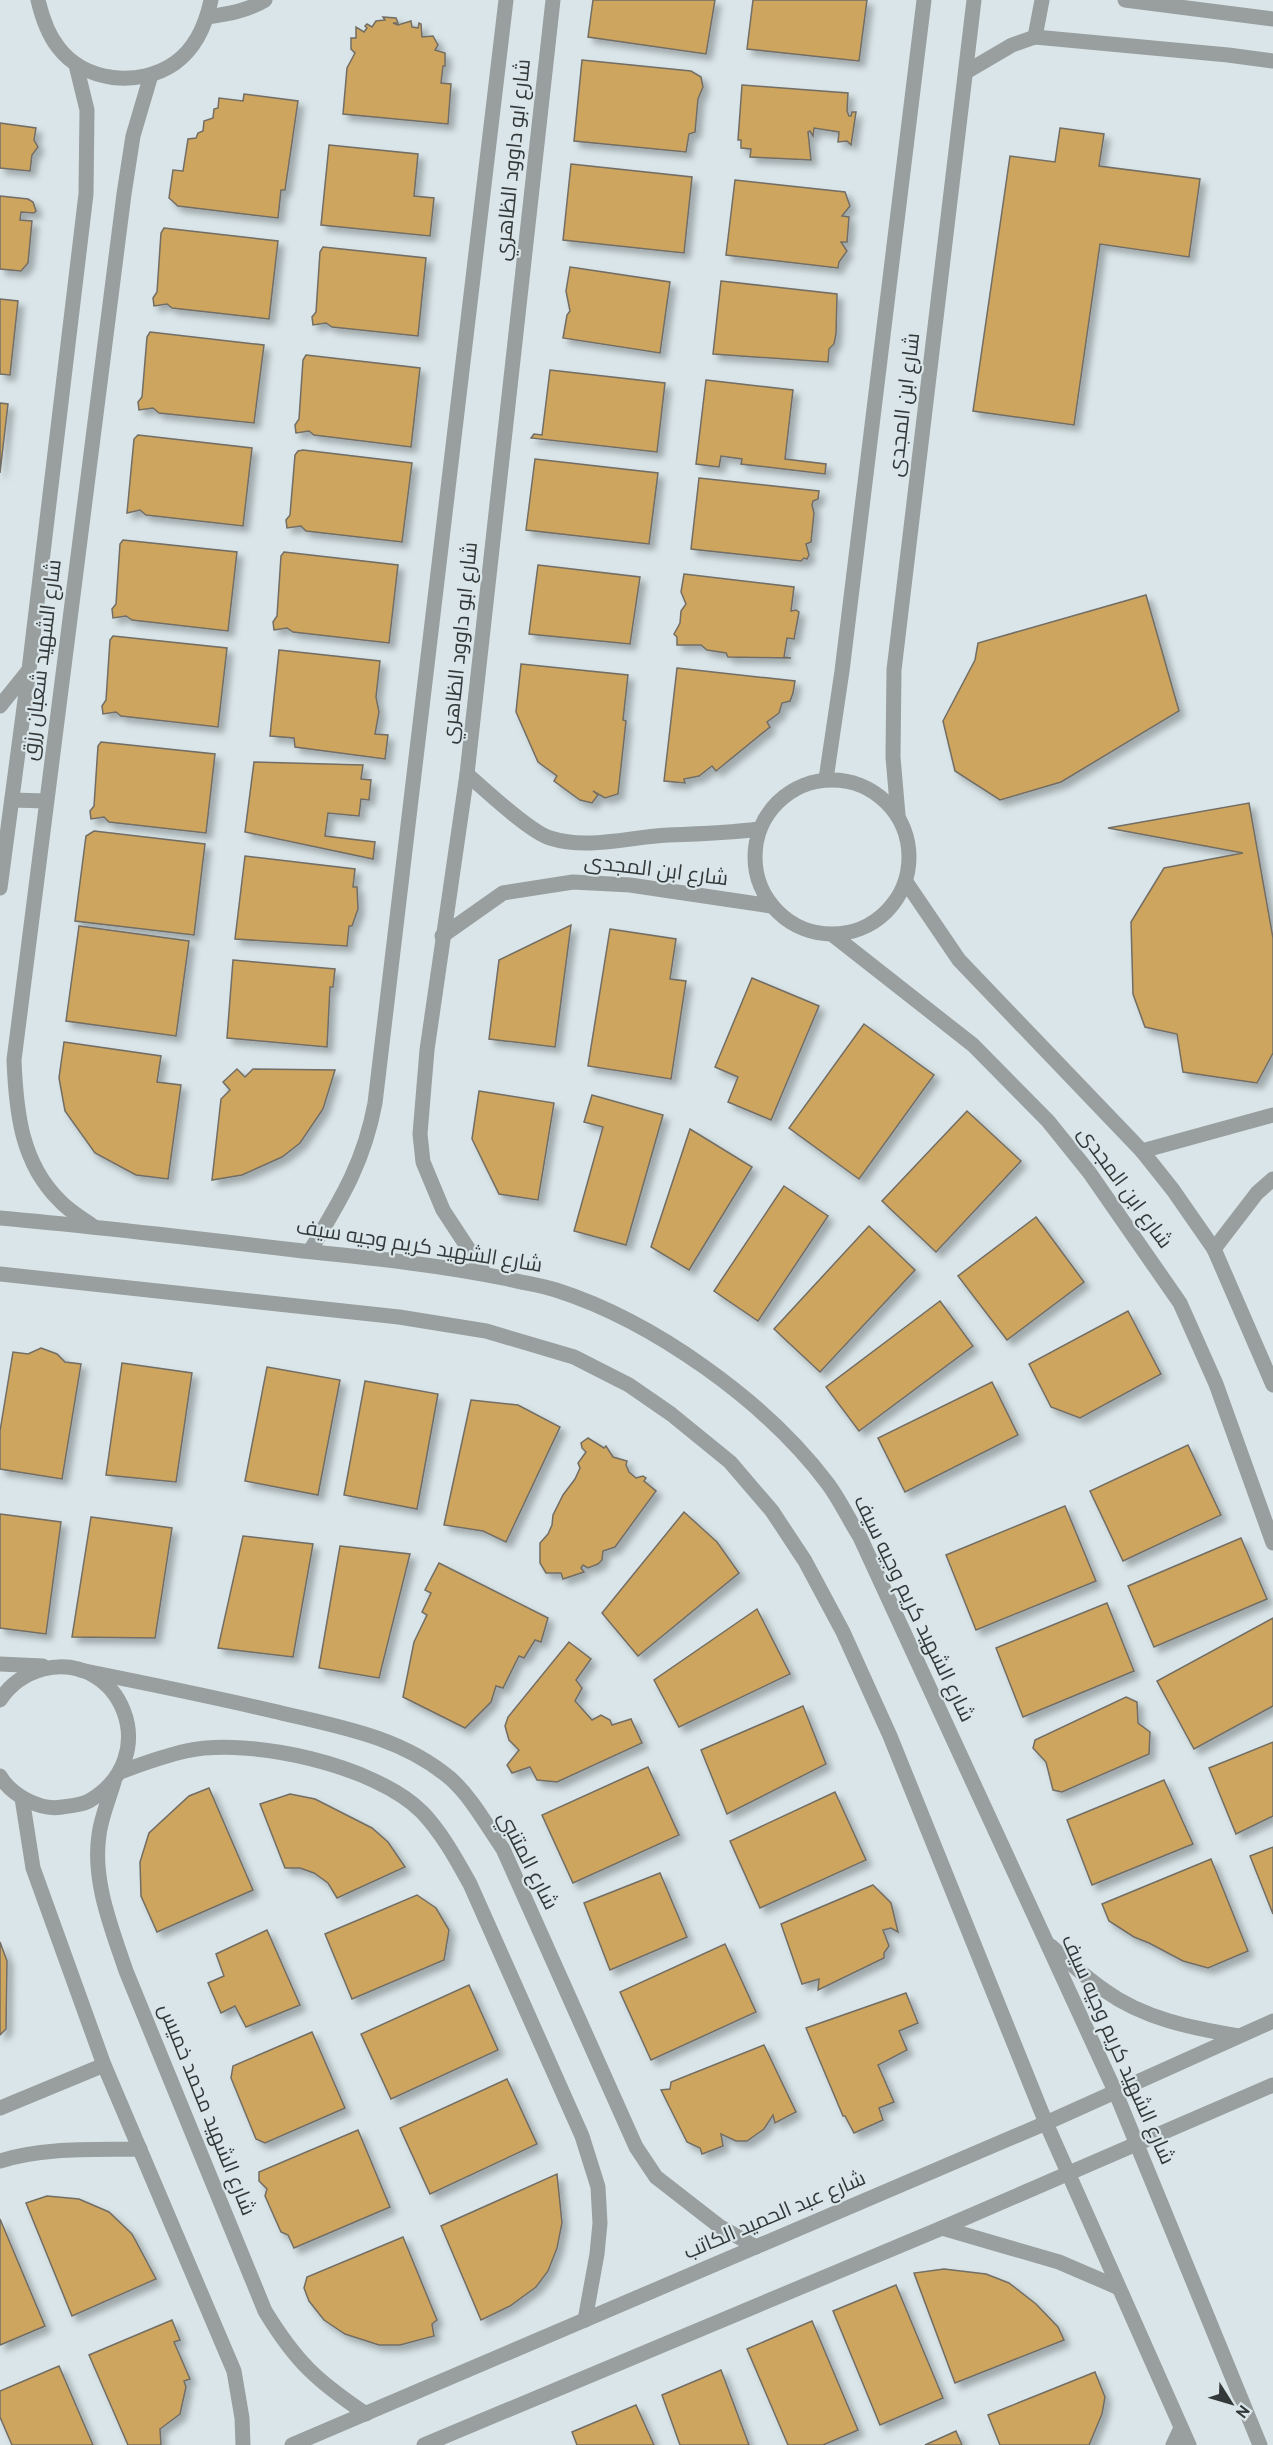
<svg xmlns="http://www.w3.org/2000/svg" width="1273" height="2445" font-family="Overpass,Cairo,sans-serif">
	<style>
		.building { fill: #cda55f; stroke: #726d65; stroke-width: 1.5; filter: url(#shadow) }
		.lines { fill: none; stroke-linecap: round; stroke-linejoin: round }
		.minor { stroke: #999e9f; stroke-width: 15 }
		.tertiary { stroke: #999e9f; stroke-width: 15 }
		.labels { text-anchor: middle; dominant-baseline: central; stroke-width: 4.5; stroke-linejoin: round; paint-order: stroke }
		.street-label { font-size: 21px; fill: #333839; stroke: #d9e5e8 }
	</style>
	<defs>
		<filter id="shadow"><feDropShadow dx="5.5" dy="5.5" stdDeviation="3" flood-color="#0004"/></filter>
	</defs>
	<rect width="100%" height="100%" fill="#d9e5e8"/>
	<g class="building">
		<polygon points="593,0 715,0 706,54 588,37"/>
		<polygon points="753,0 867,0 859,61 747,49"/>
		<polygon points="383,17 396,18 398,23 393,23 398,25 411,21 412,27 418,28 419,23 421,24 422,37 433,36 438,45 435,50 445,53 445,66 443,66 441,83 451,84 448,124 343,114 347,68 355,53 351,49 351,38 356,38 356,27 364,32 367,28 365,26 367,24 372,27 376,21 385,20"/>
		<polygon points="582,60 691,71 701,77 703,87 698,99 695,132 689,134 686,152 574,141"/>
		<polygon points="742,85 848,93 847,111 849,116 851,116 852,112 856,112 851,145 847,141 838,142 839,132 814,128 813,136 810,131 808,132 811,160 750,157 751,149 741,148 741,140 738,140"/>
		<polygon points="244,94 298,101 285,190 281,190 278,218 178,206 169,198 173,170 183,171 188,139 196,138 198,133 203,131 204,121 213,118 214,109 218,108 219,98 243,101"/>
		<polygon points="0,123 36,128 34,140 38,147 32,155 30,171 0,168"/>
		<polygon points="1060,128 1104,134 1099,166 1200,179 1189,257 1100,244 1074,425 973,411 1010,156 1055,162"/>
		<polygon points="329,145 418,154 414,196 434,198 430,236 321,225"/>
		<polygon points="571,164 692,177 684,253 563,240"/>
		<polygon points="735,180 845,192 850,206 842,216 849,217 847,242 841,242 847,251 839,262 838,268 726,255"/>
		<polygon points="0,196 28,199 33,202 36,211 34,213 21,212 20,220 32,221 28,263 21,271 0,269"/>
		<polygon points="164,228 278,241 269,319 172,308 167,304 154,306 153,298 157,292 161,233"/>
		<polygon points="323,247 426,258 418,336 332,327 326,323 313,325 312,317 316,312 320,252"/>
		<polygon points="570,267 670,282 660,353 563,338 567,315 570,311 566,291"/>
		<polygon points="721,281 837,294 836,334 834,344 829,349 828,362 713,354"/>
		<polygon points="0,299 18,301 10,375 0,374"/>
		<polygon points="150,332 264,345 254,423 159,413 153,408 139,410 138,402 142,397 147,337"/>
		<polygon points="306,355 420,368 411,447 314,435 309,431 296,433 295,425 299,419 303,360"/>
		<polygon points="550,370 665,383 657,452 531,438 534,434 542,435"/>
		<polygon points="706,380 793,390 785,459 826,464 825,474 741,464 742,459 721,456 719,467 696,464"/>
		<polygon points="0,403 8,404 0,473"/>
		<polygon points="138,435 252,448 243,526 146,515 140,510 127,513 134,439"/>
		<polygon points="303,450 412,463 402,542 306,531 301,526 287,528 286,520 290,515 295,455 298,451"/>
		<polygon points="535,459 658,473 649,544 526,530"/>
		<polygon points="699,478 819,491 818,499 813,501 812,505 814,513 811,542 806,544 809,555 807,559 804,558 801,561 691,549"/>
		<polygon points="123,540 237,552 228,631 132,620 126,616 113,618 112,609 116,604 120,544"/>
		<polygon points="284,552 398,565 389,643 293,632 287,628 274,630 273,622 277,616 281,556"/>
		<polygon points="538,565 640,577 630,644 529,634"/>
		<polygon points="684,574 794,587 791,611 796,610 799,612 794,639 787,638 784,657 791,658 728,657 726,653 707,650 701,645 677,645 677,637 674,634 680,623 681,611 686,604 681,592"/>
		<polygon points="1146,595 1179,711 1061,782 1000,800 955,771 943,721 975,660 978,643"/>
		<polygon points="113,636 227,648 218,727 121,716 116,712 103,714 102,706 106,700 110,640"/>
		<polygon points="279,650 380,661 376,697 379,712 375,734 388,735 385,759 295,747 294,738 270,736"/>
		<polygon points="521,664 628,675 623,720 626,721 618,794 605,798 593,791 598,795 592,803 580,800 554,781 557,776 538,762 516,712"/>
		<polygon points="677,668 795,681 793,693 790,701 782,703 779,713 767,722 770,727 716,771 712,766 699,776 684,779 685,783 664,781"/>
		<polygon points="101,742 215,754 206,833 109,822 104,817 91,819 90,811 94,806 98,746"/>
		<polygon points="254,762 363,765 361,779 371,780 369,800 361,799 359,816 328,813 325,836 375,842 373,859 245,832"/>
		<polygon points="1249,803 1273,938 1273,1053 1257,1083 1183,1072 1177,1034 1145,1027 1133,994 1131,922 1164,868 1243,853 1108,828"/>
		<polygon points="94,831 205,844 194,935 75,921 86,836"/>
		<polygon points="245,856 355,869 353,887 357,887 358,909 352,926 349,926 347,946 235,939"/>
		<polygon points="571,925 555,1047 489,1039 499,960"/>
		<polygon points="79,926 189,941 176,1036 66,1021"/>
		<polygon points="610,929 676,939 670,979 686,981 671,1079 588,1066"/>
		<polygon points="233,960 335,969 333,987 330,987 327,1047 227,1038"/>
		<polygon points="752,978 819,1006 771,1120 728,1102 738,1077 715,1067"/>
		<polygon points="864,1024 934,1075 859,1179 789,1128"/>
		<polygon points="64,1042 161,1056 157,1082 181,1085 168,1179 136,1175 95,1153 65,1111 59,1078"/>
		<polygon points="237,1069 245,1077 253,1069 335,1070 323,1109 300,1143 282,1157 242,1175 212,1180 221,1099 230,1090 223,1082"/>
		<polygon points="479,1091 554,1103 538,1200 499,1194 472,1139"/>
		<polygon points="592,1095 663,1115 626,1245 574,1231 603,1127 584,1122"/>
		<polygon points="967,1111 1021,1161 936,1252 882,1201"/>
		<polygon points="690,1129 752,1167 689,1270 651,1247"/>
		<polygon points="784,1186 828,1216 758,1321 714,1291"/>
		<polygon points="1036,1217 1084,1282 1007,1340 958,1276"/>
		<polygon points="869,1226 915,1270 820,1372 774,1329"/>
		<polygon points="940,1301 973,1346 859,1431 826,1387"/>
		<polygon points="1128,1311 1161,1374 1080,1418 1051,1407 1029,1364"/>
		<polygon points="41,1348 57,1354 65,1362 81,1364 62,1479 0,1469 0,1431 13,1352 28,1354"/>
		<polygon points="122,1363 192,1373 176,1482 106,1475"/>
		<polygon points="267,1367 340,1380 318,1495 245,1481"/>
		<polygon points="365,1381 438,1394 417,1509 344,1495"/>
		<polygon points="992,1382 1018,1435 905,1492 878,1438"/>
		<polygon points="471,1400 518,1405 560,1427 506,1542 483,1531 444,1525"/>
		<polygon points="588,1438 604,1448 606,1446 613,1457 627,1461 626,1465 629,1472 636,1478 643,1476 646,1478 644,1481 656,1491 615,1547 603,1551 602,1560 598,1564 588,1568 583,1565 581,1568 584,1572 563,1579 561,1573 546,1573 540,1563 540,1543 548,1534 552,1525 553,1515 563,1495 575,1479 580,1468 578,1463 586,1452 582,1448 581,1443"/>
		<polygon points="1188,1445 1221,1515 1123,1561 1090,1491"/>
		<polygon points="1065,1506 1096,1581 976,1630 946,1555"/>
		<polygon points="684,1512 717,1542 739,1573 638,1656 602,1613"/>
		<polygon points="0,1514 61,1522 46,1634 0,1628"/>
		<polygon points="91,1517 172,1528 155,1638 72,1637"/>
		<polygon points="243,1536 313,1544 293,1657 218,1648"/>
		<polygon points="1241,1538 1267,1599 1154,1647 1128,1586"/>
		<polygon points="340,1546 410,1554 379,1678 319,1668"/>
		<polygon points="439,1563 548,1618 541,1642 535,1640 524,1658 519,1656 503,1688 496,1686 491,1702 465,1728 403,1697 414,1642 427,1615 422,1612 431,1593 425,1590"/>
		<polygon points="1107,1603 1134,1671 1023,1717 996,1648"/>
		<polygon points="757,1609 790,1674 679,1727 654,1680"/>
		<polygon points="1273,1618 1273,1706 1194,1749 1157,1681"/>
		<polygon points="569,1642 591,1659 576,1680 582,1688 575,1701 592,1720 601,1715 610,1720 612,1725 631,1719 642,1743 557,1782 537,1780 530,1767 512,1773 507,1765 519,1750 509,1740 505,1726 508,1717"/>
		<polygon points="1126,1697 1137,1702 1138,1723 1150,1732 1149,1754 1062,1792 1053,1790 1046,1762 1033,1748 1035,1740"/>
		<polygon points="803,1706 826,1764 727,1814 701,1750"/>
		<polygon points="1273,1742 1273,1816 1236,1834 1209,1768"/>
		<polygon points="648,1767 679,1835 573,1883 542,1815"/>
		<polygon points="1164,1780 1193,1844 1092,1885 1067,1820"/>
		<polygon points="209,1788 253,1890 157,1932 141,1896 140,1862 149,1833 189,1796"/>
		<polygon points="835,1792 866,1860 760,1908 730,1841"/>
		<polygon points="290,1794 315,1799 372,1828 388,1842 405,1867 337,1898 328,1883 314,1873 300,1868 285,1868 260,1804"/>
		<polygon points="1273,1847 1273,1914 1250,1856"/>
		<polygon points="1211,1859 1248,1951 1208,1968 1183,1961 1149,1943 1134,1937 1109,1921 1102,1904"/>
		<polygon points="660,1873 687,1937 610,1970 584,1903"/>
		<polygon points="873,1885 891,1903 898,1932 891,1928 883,1930 889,1946 884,1953 884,1958 818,1990 819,1979 802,1984 781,1924"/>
		<polygon points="417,1895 436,1908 449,1930 444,1960 352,1999 325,1934"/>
		<polygon points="267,1930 300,2005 246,2027 235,2006 221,2013 208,1983 224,1976 216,1954"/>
		<polygon points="0,1942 7,1961 6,2029 0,2035"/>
		<polygon points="725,1944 756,2012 651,2060 620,1992"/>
		<polygon points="469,1985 498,2050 391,2099 361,2034"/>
		<polygon points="906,1993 918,2023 899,2031 907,2050 878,2065 894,2102 879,2108 883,2120 854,2133 845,2116 843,2116 806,2028"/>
		<polygon points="312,2032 345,2108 265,2143 256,2139 231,2078 233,2066"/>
		<polygon points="764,2045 796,2112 775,2123 773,2115 764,2129 747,2141 736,2141 721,2134 723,2146 702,2154 700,2148 687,2142 661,2090 670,2089 671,2082"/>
		<polygon points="507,2079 537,2144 430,2194 400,2128"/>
		<polygon points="358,2130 390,2207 294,2248 288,2235 281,2232 265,2196 267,2189 259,2181 259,2172"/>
		<polygon points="557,2174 562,2223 557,2248 548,2271 536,2287 510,2306 481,2320 441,2226"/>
		<polygon points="47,2196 79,2199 109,2212 132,2234 156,2279 72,2316 26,2203"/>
		<polygon points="0,2219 45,2326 0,2345"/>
		<polygon points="403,2237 437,2320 432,2324 434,2336 400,2345 379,2345 345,2334 324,2320 309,2301 304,2288 307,2277"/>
		<polygon points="944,2269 986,2274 1009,2283 1036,2304 1058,2327 1064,2340 955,2383 914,2273"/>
		<polygon points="896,2285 943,2398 880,2425 833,2311"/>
		<polygon points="172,2320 180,2340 174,2342 190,2379 184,2381 186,2387 180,2414 160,2429 161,2445 128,2445 89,2355"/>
		<polygon points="812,2321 858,2430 823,2445 788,2445 747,2349"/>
		<polygon points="59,2366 93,2445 12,2445 0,2417 0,2391"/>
		<polygon points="721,2370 749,2445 680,2445 662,2395"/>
		<polygon points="1095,2372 1105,2397 1102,2414 1089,2445 1000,2445 988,2415"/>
		<polygon points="636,2405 654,2445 577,2445 572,2432"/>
		<polygon points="956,2431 962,2445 925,2445"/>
	</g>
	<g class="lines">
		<g class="minor">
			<path d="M 38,0 C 42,17 47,33 58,47 C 84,82 139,88 175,63 C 196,48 206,24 211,0"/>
			<polyline points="1125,0 1273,19"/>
			<path d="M 207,17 C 228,14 247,11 265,0"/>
			<polyline points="1035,37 1042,0"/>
			<polyline points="966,72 1012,45 1035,37 1228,55 1273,61"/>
			<polyline points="0,706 29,670"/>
			<path d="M 467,774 C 485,790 530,832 550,838 C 588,850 629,837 668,835 C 699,834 729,833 759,829"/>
			<polyline points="826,779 842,671 924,0"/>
			<circle cx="832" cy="857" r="77"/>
			<polyline points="12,800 46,801"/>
			<polyline points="898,815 893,757 894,670 974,0"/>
			<polyline points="906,882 959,960 1142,1151 1173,1190 1214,1249 1273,1385"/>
			<polyline points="0,888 29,670 86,194 87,110 76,65"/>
			<polyline points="833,935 973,1045 1048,1121 1089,1172 1180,1303 1216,1384 1273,1543"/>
			<polyline points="442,936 503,893 573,882 630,885 771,906"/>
			<polyline points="1142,1151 1273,1115"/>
			<path d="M 93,1226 C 82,1218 69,1211 60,1201 C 21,1163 16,1111 14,1060 L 124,194 L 133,136 L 151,75"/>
			<polyline points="1214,1249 1257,1193 1273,1179"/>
			<path d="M 310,1251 C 340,1201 364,1163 375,1103 L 506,0"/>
			<polyline points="485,1274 443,1210 423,1162 420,1134 427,1050 467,774 553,0"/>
			<polyline points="0,1664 43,1666"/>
			<path d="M 80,1670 C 145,1683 209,1696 273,1711 C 336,1726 401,1736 451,1779 C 472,1798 487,1826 503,1849 L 636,2147 L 656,2177 L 719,2226 L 756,2247"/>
			<path d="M 0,1700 C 11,1683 25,1674 43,1669 C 121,1650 165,1757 89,1801 C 82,1805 70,1806 62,1807 C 40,1811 11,1795 0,1776"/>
			<path d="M 120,1772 C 142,1764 163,1756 186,1751 C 250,1737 375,1765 422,1812 C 442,1833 456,1859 470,1884 L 582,2136 L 598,2187 L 600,2223 L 597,2254 L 585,2320"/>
			<path d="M 114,1782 C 109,1799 101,1818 99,1835 C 92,1881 112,1929 126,1971 L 265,2311 C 296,2362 317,2381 366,2414"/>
			<polyline points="22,1798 33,1868 104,2065 234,2371 242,2418 243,2445"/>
			<polyline points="0,2108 104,2065"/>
			<path d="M 0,2161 C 44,2147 94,2150 140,2149"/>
			<polyline points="1173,2445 1181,2428"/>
		</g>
		<g class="tertiary">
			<path d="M 0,1218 C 101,1227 202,1239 303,1251 C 371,1258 441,1265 508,1279 C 524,1283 540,1285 556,1290 C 653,1321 766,1401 828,1484 C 840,1500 849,1520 860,1537 L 1115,2091 L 1260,2445"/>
			<polyline points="0,1274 399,1317 486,1331 574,1357 629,1385 671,1414 730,1462 772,1511 805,1561 843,1632 890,1736 1046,2123 1189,2445"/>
			<path d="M 1051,1946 C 1068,1961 1085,1977 1104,1990 C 1144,2019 1192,2028 1239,2036"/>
			<polyline points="942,2228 1059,2262 1117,2287"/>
			<polyline points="292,2445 1046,2123 1273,2021"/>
			<polyline points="424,2445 942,2228 1273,2085"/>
		</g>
	</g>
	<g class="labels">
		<g class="street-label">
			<text transform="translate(514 160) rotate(-84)">شارع ابو داوود الظاهري</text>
			<text transform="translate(905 405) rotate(-83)">شارع ابن المجدى</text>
			<text transform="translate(461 643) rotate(-84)">شارع ابو داوود الظاهري</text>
			<text transform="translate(43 660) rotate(-83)">شارع الشهيد شعبان رزق</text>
			<text transform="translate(656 871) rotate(7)">شارع ابن المجدى</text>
			<text transform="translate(1124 1188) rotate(54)">شارع ابن المجدى</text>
			<text transform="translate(419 1247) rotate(9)">شارع الشهيد كريم وجيه سيف</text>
			<text transform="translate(913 1609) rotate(64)">شارع الشهيد كريم وجيه سيف</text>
			<text transform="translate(527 1861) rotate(63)">شارع المتنبي</text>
			<text transform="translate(1117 2050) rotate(66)">شارع الشهيد كريم وجيه سيف</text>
			<text transform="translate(206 2110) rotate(68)">شارع الشهيد محمد خميس</text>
			<text transform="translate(775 2216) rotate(-23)">شارع عبد الحميد الكاتب</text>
		</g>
	</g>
	<g transform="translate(1231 2403) rotate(127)" stroke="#d9e5e8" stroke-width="4.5" paint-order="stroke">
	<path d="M0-4.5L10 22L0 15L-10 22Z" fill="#333839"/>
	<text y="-9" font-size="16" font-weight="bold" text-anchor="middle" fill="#333839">N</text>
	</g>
</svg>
